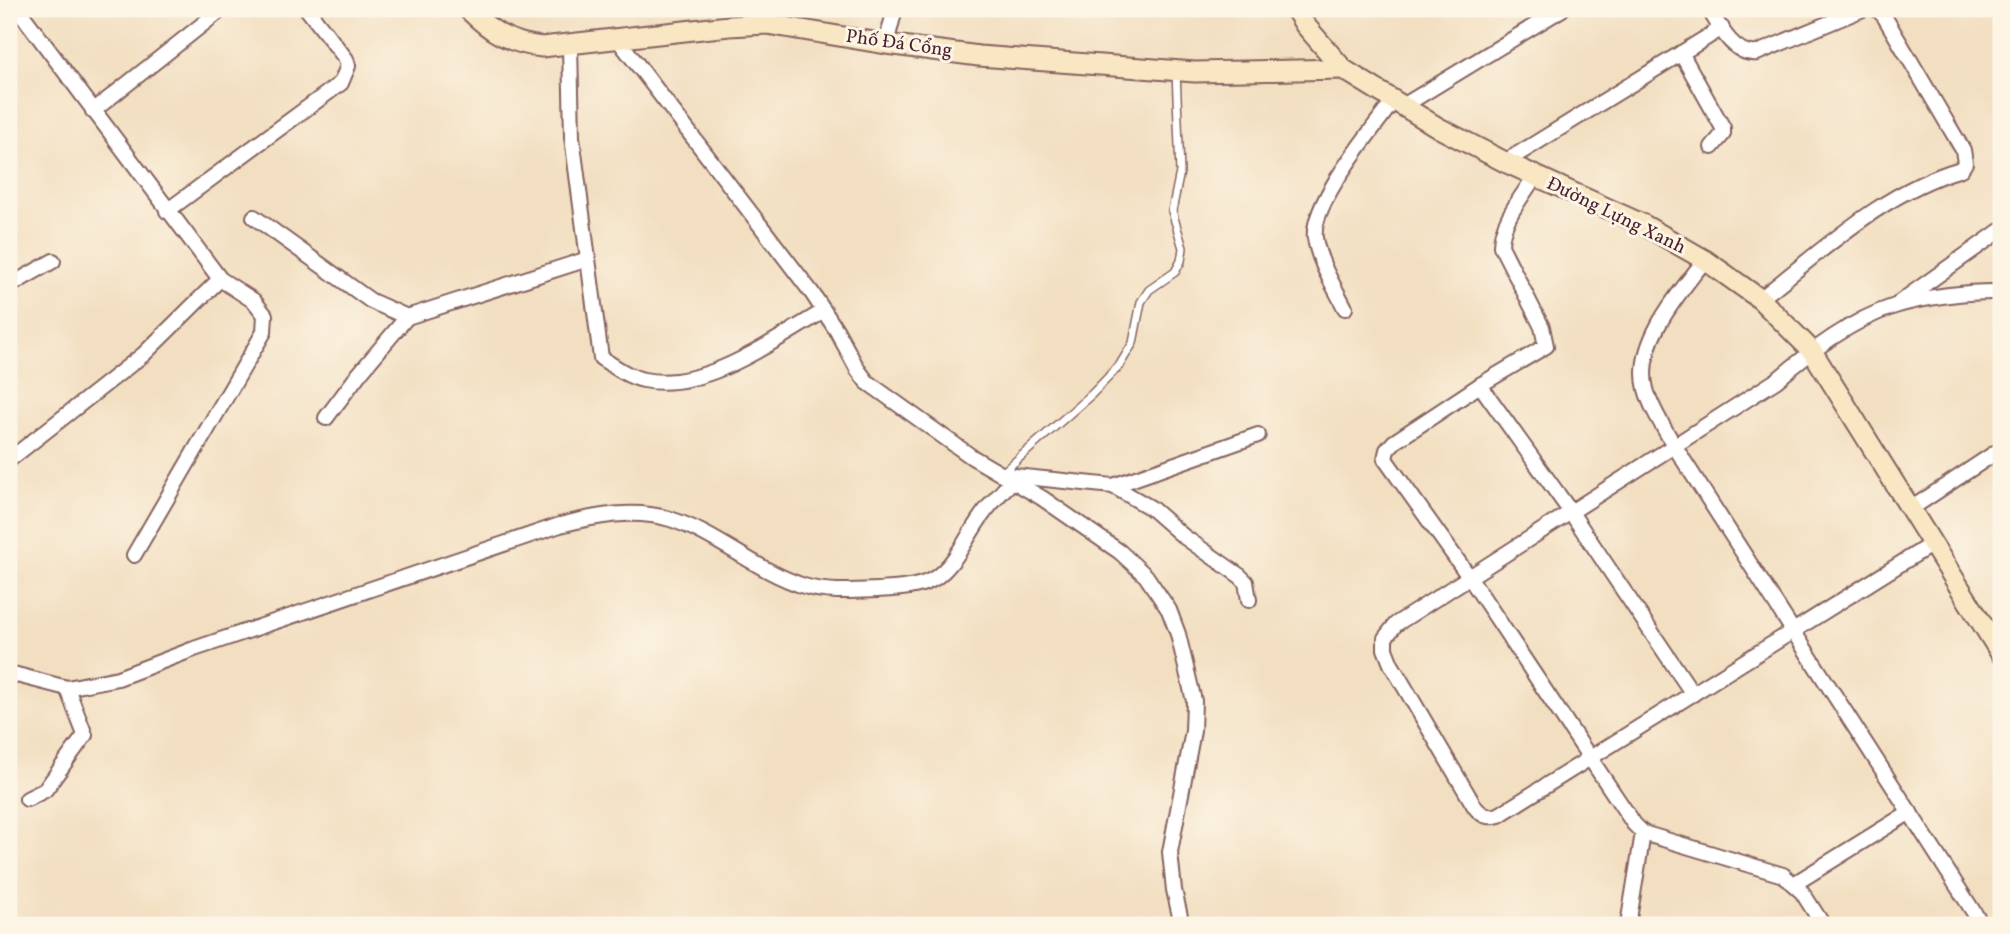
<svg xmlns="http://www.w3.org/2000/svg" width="2010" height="934" font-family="Vollkorn,serif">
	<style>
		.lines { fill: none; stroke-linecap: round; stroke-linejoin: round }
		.lane-casing { stroke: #85625f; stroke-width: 10 }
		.street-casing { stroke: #85625f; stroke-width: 18 }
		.secondary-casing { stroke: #85625f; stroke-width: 23 }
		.lane { stroke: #fff; stroke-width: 7 }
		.street { stroke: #fff; stroke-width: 14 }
		.secondary { stroke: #f9e7c3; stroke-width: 19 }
		.labels { text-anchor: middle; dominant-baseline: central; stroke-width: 6; stroke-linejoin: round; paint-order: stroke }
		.street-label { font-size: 19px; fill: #4a1f2b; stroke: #fcf5e5 }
	</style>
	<rect width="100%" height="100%" fill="#fcf5e5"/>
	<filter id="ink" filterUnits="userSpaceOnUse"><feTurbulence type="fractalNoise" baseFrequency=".0143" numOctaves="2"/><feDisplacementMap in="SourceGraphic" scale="14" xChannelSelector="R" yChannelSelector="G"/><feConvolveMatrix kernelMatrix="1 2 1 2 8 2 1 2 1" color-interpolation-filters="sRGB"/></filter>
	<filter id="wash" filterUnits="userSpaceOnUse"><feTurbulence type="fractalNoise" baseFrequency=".00686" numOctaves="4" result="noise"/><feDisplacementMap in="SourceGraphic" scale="28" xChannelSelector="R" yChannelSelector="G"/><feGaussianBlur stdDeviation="1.57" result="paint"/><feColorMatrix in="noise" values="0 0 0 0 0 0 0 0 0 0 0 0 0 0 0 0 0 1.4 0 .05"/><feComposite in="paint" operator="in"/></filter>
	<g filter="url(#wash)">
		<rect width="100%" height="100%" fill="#f2dec0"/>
	</g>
	<g filter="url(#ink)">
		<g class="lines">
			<g class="lane-casing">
				<polyline id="lane" points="1002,473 1092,394 1119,366 1133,343 1141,302 1149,290 1175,272 1181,261 1183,248 1172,211 1180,172 1176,71"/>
			</g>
			<g class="street-casing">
				<g id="street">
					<polyline points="18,9 220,279 254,301 265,315 264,332 134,555"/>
					<polyline points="762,9 767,24"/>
					<path d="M 1709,9 C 1719,26 1734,56 1757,53 L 1863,9"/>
					<polyline points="617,38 812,293 837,331 858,370 867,382 972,457 1042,498 1120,552 1146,576 1169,610 1178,634 1194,701 1193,731 1170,852 1174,890 1182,925"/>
					<polyline points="886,44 895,9"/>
					<path d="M 570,45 L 572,137 L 601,358 C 614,366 628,377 644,380 C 705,392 774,340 824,311"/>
					<polyline points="1681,53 1723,128 1723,134 1712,147"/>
					<polyline points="1403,106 1562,9"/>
					<polyline points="93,111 222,9"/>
					<polyline points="1505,162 1722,28"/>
					<path d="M 1535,176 C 1522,197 1501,221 1501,246 L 1542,327 L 1546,346 L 1480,385 L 1394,442 L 1387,450 L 1385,459 L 1470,578 L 1634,824 L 1643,833 L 1783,875 L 1802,892 L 1823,925"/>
					<polyline points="167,211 341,83 348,66 346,59 307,9"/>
					<polyline points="254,217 371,301 407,317"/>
					<path d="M 1705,260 C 1679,293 1634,344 1646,389 C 1651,409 1665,429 1675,447 L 1982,925"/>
					<polyline points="9,286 53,261"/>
					<path d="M 1760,299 C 1822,251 1884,191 1961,169 L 1965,163 L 1963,150 L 1884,16 L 1877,9"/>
					<polyline points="1900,302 2001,230"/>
					<path d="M 1345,308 C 1334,286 1319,263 1315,238 C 1310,204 1373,129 1394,100"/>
					<polyline points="1480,385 1570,511 1693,694"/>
					<polyline points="326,418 359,374 407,317 588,259"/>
					<polyline points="9,460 144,354 220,279"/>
					<polyline points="1005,475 1113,486 1151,508 1183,536 1240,576 1246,582 1249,600"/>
					<polyline points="1113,486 1258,435"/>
					<polyline points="1912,508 2001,449"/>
					<path d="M 1932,544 L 1499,815 C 1488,818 1482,816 1475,807 L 1391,664 L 1385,649 L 1385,638 L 1396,624 L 1777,380 C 1811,351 1851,320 1895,306 C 1923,297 1971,291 2001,292"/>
					<path d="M 9,673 L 67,688 L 118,678 L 194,649 L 560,525 C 595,516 634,508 670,519 C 718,534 756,571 804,586 C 826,593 854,591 878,590 C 895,589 920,588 935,578 C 956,564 968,534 983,514 C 991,503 1002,492 1011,482"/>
					<polyline points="27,799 45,790 85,735 67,688"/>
					<polyline points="1794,884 1910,812"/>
					<polyline points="1628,925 1643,833"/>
				</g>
			</g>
			<g class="secondary-casing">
				<g id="secondary">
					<path d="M 468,9 C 491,32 509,43 542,47 L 729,26 L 767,24 L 886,44 L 979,56 L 1195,72 L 1343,69"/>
					<polyline points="1295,9 1305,25 1343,69 1403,106 1439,128 1505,162 1644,225 1705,260 1760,299 1812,351 2001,654"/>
				</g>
			</g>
			<use href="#lane" class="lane"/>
			<use href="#street" class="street"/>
			<use href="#secondary" class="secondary"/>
		</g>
	</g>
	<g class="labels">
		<g class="street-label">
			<text transform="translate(899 44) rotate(8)">Phố Đá Cổng</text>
			<text transform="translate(1616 216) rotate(26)">Đường Lựng Xanh</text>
		</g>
	</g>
	<rect width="2010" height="934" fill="none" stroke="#fcf5e5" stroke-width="35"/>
</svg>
